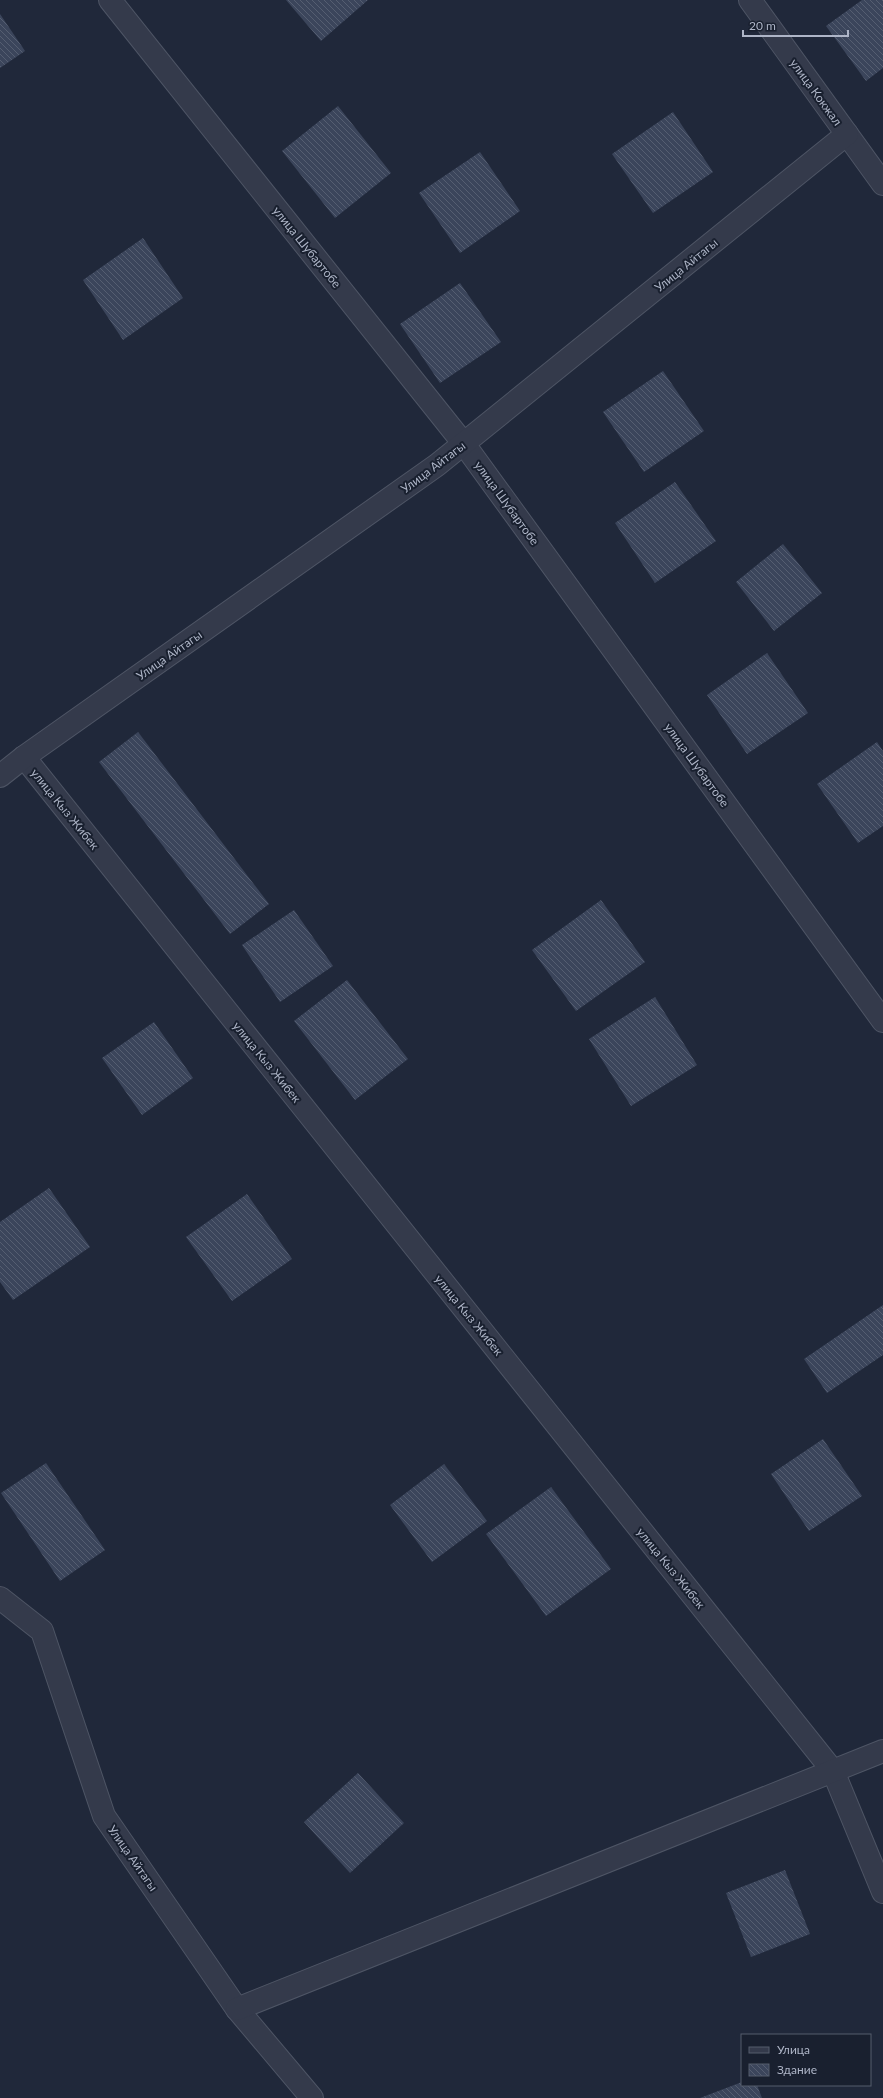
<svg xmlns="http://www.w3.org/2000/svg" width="883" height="2098" font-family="Lato,sans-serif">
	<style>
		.building { fill: url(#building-back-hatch) }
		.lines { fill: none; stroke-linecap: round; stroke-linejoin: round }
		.street-casing { stroke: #4e5565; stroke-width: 24 }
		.street { stroke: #343a4b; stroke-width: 22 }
		.labels { text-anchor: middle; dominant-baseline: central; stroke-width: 4; stroke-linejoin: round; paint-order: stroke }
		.street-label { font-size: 12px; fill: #aeb5c7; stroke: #19202f }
	</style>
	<defs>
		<pattern id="building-back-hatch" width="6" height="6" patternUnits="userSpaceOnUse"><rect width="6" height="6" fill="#3b455b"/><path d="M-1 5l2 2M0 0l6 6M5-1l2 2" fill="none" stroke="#555e71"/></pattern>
	</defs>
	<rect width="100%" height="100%" fill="#20283a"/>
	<g class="building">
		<polygon points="286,0 368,0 321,41"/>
		<polygon points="862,0 883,0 883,68 866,81 826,26"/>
		<polygon points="0,14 25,51 0,68"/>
		<polygon points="338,106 391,173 335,218 282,151"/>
		<polygon points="673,112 713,172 653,213 612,154"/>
		<polygon points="480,152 520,211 460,253 419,193"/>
		<polygon points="143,238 183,298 123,340 83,280"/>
		<polygon points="460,283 501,342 440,383 400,324"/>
		<polygon points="663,371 704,431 644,472 603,412"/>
		<polygon points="675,482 716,541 655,583 615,523"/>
		<polygon points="783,544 822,593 774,631 736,582"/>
		<polygon points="767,653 808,713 747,754 707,695"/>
		<polygon points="138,732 269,904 230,934 99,762"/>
		<polygon points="877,742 883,751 883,826 858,843 817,784"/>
		<polygon points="601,900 645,962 576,1011 532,950"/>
		<polygon points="294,910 333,966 280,1002 242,945"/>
		<polygon points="347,980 408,1059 355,1100 294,1021"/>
		<polygon points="655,997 697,1065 631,1106 589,1039"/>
		<polygon points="154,1022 193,1078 142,1115 102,1058"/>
		<polygon points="49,1188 90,1247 13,1300 0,1282 0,1222"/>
		<polygon points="247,1194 292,1259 232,1301 186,1237"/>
		<polygon points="883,1305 883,1355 827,1393 804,1359"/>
		<polygon points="823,1439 862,1496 809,1531 771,1474"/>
		<polygon points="46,1463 105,1550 60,1581 1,1493"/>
		<polygon points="444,1464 487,1521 432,1562 390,1505"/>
		<polygon points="551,1487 611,1569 546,1616 486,1534"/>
		<polygon points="358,1773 404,1823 350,1873 304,1822"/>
		<polygon points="785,1870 810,1934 751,1957 726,1893"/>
		<polygon points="742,2082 742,2085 757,2085 762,2098 700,2098"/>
	</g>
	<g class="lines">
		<g class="street-casing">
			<g id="street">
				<polyline points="110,0 464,444 883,1021"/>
				<polyline points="750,0 883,184"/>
				<polyline points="24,757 833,1771 883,1892"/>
				<polyline points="0,776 24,757 437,465 847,134"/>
				<polyline points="0,1598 42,1631 104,1816 237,2009 312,2098"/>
				<polyline points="237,2009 883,1751"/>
			</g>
		</g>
		<use href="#street" class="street"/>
	</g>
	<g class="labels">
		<g class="street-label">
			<text transform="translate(816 92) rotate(54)">улица Кокжал</text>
			<text transform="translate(307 247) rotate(51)">улица Шубартобе</text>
			<text transform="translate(686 265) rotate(-39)">Улица Айтагы</text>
			<text transform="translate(433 467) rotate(-37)">Улица Айтагы</text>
			<text transform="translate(507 503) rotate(54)">улица Шубартобе</text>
			<text transform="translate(169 655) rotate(-35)">Улица Айтагы</text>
			<text transform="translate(697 765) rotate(54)">улица Шубартобе</text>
			<text transform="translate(65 809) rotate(51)">улица Кыз Жибек</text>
			<text transform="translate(267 1062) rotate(51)">улица Кыз Жибек</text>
			<text transform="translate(469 1315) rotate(51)">улица Кыз Жибек</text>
			<text transform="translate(671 1568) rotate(51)">улица Кыз Жибек</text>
			<text transform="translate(133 1858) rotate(55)">Улица Айтагы</text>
		</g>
	</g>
	<rect x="741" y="2034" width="130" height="52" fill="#19202f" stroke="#555c6c"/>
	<rect x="749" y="2047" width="20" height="6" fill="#343a4b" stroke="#555c6c"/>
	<text x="777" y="2054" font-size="12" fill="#aeb5c7">Улица</text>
	<rect x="749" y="2064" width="20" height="12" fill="url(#building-back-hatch)" stroke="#555c6c"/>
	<text x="777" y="2074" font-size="12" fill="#aeb5c7">Здание</text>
	<path d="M743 30v6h105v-6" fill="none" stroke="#aeb5c7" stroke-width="2"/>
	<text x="749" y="30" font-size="12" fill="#aeb5c7" stroke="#19202f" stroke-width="3" paint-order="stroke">20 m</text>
</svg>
